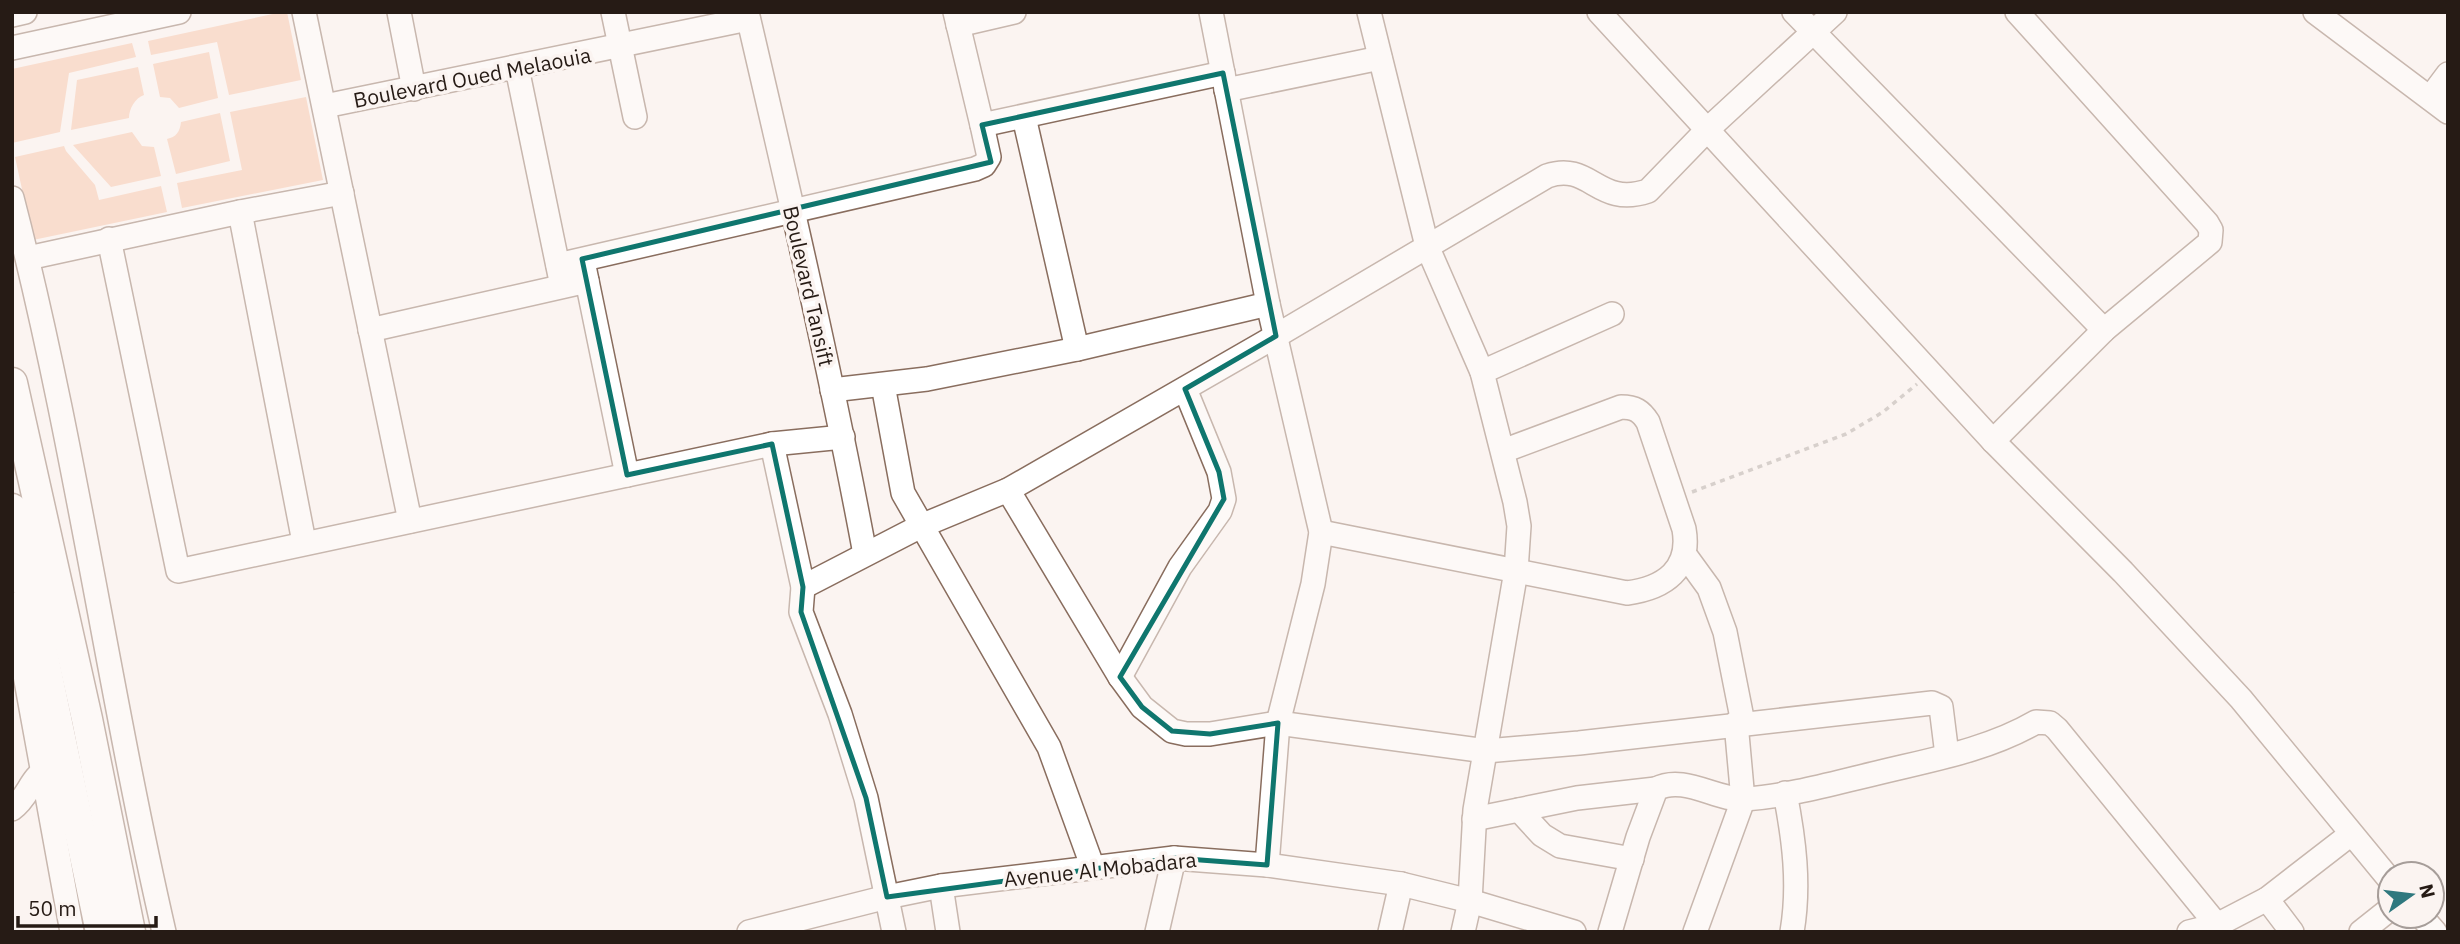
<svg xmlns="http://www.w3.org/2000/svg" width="2460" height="944" font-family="'IBM Plex Sans',sans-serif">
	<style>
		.green { fill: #f6c1a5 }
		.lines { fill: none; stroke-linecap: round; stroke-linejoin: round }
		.minor-casing { stroke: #896d5e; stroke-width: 26 }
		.major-casing { stroke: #896d5e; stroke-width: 33 }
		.path { stroke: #aca4a0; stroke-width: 3.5; stroke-dasharray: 5 5; stroke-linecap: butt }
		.minor { stroke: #fff; stroke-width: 23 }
		.major { stroke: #fff; stroke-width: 30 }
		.marked { fill: none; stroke: #0f766e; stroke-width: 5; stroke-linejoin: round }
		.labels { text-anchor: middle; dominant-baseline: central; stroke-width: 7; stroke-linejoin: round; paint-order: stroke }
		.street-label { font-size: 21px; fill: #261b15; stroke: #fbf4f1 }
	</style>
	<rect width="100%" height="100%" fill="#fbf4f1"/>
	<g class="green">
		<polygon points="282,12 287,12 301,80 229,95 217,42 151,55 148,41"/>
		<polygon points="132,43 136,57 69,73 60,132 12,143 12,69"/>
		<polygon points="209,52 218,98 179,108 170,98 160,97 153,64"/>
		<path d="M 138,67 L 144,95 C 135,98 129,109 129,118 L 71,130 L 77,80 Z"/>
		<polygon points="306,97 323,180 182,208 177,183 242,170 230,112"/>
		<path d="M 220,113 L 230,161 L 176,174 L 167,139 C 176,137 180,132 181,122 Z"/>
		<polygon points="132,132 142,146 154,147 161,176 111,187 73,145"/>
		<polygon points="64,146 66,151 95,185 99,200 161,186 167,212 33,240 15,157"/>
	</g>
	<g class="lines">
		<g class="minor-casing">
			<g id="minor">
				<polyline points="304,12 410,521"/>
				<polyline points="399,12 414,89"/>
				<polyline points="613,12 635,117"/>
				<path d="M 747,12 C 789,192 831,372 865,554"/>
				<polyline points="955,12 982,125 1223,73"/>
				<polyline points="1211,12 1268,304 1321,532 1313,584 1278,723 1267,865"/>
				<polyline points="1369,12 1427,246 1482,372 1515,502 1519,526 1516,571 1475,810 1470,901 1463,932"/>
				<polyline points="1599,12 1993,441 2123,572 2241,699 2390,880"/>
				<polyline points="1794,12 2104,330"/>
				<polyline points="2315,12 2448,112"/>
				<polyline points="12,15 25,12"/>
				<polyline points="958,25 1014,12"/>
				<polyline points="12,48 179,12"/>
				<polyline points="517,68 562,286"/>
				<polyline points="1226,90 1380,58"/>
				<polyline points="2430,98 2448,74"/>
				<polyline points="325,106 748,19"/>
				<polyline points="1024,117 1077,349"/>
				<path d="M 12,198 C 75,440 108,688 164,932"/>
				<polyline points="240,212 304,542"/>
				<polyline points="109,239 178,571 772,444 843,437"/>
				<polyline points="28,258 240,212 342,193"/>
				<polyline points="558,265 975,169 984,165 989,157 982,125"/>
				<polyline points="584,266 627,475"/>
				<polyline points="370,330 587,281"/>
				<polyline points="1482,372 1612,314"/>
				<polyline points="883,385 903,493 1049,747 1093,868"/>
				<polyline points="832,390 927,379 1077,349 1268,304"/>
				<polyline points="1993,441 2104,330 2210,242 2211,230 2207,223 2017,12"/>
				<polyline points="772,444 803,587 801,612 840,714 866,798 894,932"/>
				<polyline points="1008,490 1120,677 1142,707 1172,731 1186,734 1210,734 1278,723 1486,751 1579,743 1932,703 1941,707 1947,755"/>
				<path d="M 1321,532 L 1627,593 C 1665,588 1691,569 1684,529 L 1648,422 C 1641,411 1635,407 1621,407 L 1503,451"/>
				<polyline points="1685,555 1709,588 1725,632 1743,723"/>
				<path d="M 803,587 L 921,526 L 1008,490 L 1276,336 L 1547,176 C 1591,161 1597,208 1648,191 L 1708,129 L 1835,12"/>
				<polyline points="12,604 72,932"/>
				<polyline points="1120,677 1180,567 1220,511 1224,499 1219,472 1185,389"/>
				<path d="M 1785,793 C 1794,839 1800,885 1792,932"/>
				<path d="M 12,809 C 30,796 29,778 49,768"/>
				<polyline points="1519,810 1542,835 1560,846 1632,859"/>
				<polyline points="1474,819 1577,798 1656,789"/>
				<polyline points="941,886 948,932"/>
				<polyline points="2267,899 2292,932"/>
				<polyline points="2421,916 2435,932"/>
				<polyline points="749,932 887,897 941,886 1174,858 1267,865 1401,884 1470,901 1574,932"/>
				<polyline points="1157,932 1174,858"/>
				<polyline points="1390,932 1401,884"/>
				<path d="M 1610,932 L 1638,837 L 1656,789 C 1684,774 1717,801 1745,799 C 1790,796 1834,783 1877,773 C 1930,760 1988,750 2036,722 L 2050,723 L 2057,729 L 2217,925"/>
				<polyline points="1695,932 1743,800 1736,723"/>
				<polyline points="2189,932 2217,925 2267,899 2351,834"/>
				<polyline points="2361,932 2390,909"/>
			</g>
		</g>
		<g class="major-casing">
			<g id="major">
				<polyline points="12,383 87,719 130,932"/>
				<polyline points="12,509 101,932"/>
			</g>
		</g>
		<polyline class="path" points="1692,492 1846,434 1883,412 1917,384"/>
		<use href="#minor" class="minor"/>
		<use href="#major" class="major"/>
	</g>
	<path d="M0 0H2460V944H0ZM 1223,73 L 1276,336 L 1185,389 L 1219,472 L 1224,499 L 1120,677 L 1142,707 L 1172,731 L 1210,734 L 1278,723 L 1267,865 L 1174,858 L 887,897 L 866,798 L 801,612 L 803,587 L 772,444 L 627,475 L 582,259 L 991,162 L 982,125 Z" fill="#fbf4f1" fill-opacity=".55" fill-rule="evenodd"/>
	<path class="marked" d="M 1223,73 L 1276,336 L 1185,389 L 1219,472 L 1224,499 L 1120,677 L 1142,707 L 1172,731 L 1210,734 L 1278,723 L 1267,865 L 1174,858 L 887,897 L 866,798 L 801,612 L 803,587 L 772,444 L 627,475 L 582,259 L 991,162 L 982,125 Z"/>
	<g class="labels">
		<g class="street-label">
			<text transform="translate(472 77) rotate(-11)">Boulevard Oued Melaouia</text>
			<text transform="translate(809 286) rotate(77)">Boulevard Tansift</text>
			<text transform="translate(1100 869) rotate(-6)">Avenue Al Mobadara</text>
		</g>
	</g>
	<rect width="2460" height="944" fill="none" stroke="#261b15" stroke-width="28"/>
	<g transform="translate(2411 895) rotate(76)"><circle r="33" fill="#fbf4f1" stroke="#a69d99" stroke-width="2"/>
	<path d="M0-5L12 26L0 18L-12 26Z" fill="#2f787e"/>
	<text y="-10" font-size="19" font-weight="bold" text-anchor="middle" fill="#261b15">N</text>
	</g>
	<path d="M18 916v10h138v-10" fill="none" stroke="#261b15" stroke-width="3.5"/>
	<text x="28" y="916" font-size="21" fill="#261b15" stroke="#fbf4f1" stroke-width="5" paint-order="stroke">50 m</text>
</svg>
